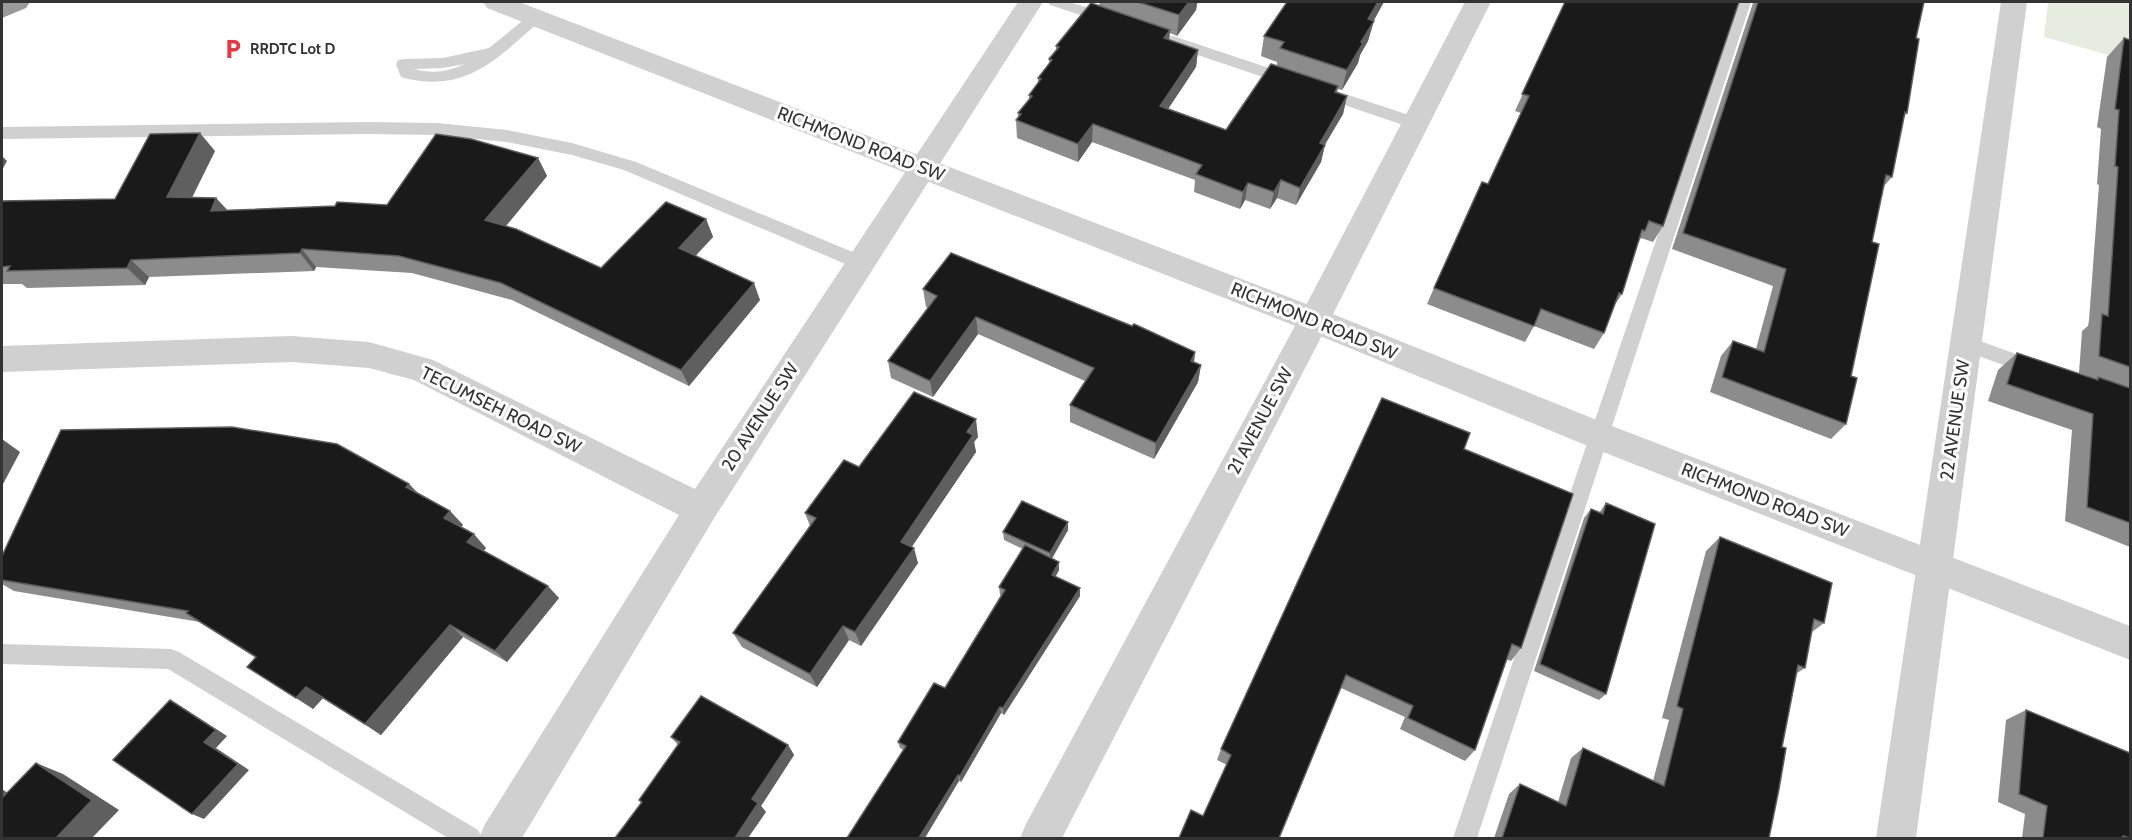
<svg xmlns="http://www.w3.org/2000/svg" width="2132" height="840" font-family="Cabin,sans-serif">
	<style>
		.green { fill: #e6ecdf }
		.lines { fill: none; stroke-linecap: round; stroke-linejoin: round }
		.service { fill: #d0d0d0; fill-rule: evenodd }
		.minor { fill: #d0d0d0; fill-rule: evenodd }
		.tertiary { fill: #d0d0d0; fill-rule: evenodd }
		.motorway { fill: #9a9a9a; fill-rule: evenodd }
		.wall { fill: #8c8c8c }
		.shaded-wall { fill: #5f5f5f }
		.building { fill: #1a1a1a; stroke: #5f5f5f; stroke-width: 1.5 }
		.labels { text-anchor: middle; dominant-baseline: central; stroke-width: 6; stroke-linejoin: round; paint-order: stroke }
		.far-poi-label { font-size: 15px; font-weight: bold; fill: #333; stroke: #fff; text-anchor: start }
		.street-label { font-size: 18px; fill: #333; stroke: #fff }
	</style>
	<rect width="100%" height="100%" fill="#fff"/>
	<polygon class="green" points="2048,2 2130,2 2130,61 2044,37"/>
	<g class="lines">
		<g class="service">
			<polygon points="1048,2 1069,2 1113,15 1116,19 1108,24 1050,5"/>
			<polygon points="1737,2 1751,2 1477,838 1453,838"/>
			<path d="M 536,12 L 544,17 L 541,20 C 497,59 465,95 401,77 L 396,64 L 398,60 L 404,59 L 443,58 L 489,48 L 531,14 ZM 465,64 C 448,72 432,74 414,69 L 443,68 Z"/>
			<polygon points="1173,36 1296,77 1298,81 1296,85 1290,86 1168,45 1165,41 1168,37"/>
			<polygon points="1321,86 1421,119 1423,123 1421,127 1415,129 1315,95 1313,91 1315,87"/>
			<polygon points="368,122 437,123 507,130 572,143 636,162 867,258 870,263 867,268 861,270 855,268 624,170 572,155 507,142 437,135 368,134 2,139 2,127"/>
			<polygon points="1966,336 2041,363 2043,368 2041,373 2034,376 1959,349 1957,344 1959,339"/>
			<polygon points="2,644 171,649 179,652 478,830 482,838 448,838 168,669 2,664"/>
		</g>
		<g class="minor">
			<polygon points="1018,2 1043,2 713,520 522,838 479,838 485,824 679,515 414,380 369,368 292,362 2,372 2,346 292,336 369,342 433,360 695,489"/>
			<polygon points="1465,2 1491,2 1330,320 1062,838 1020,838 1026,824 1303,311"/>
			<polygon points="2001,2 2027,2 1916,838 1876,838"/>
		</g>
		<polygon class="tertiary" points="483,2 519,2 1325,311 1612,426 2130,626 2130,660 1588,446 1303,329 487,8"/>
		<polygon class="motorway" points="2,2 30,2 26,8 2,18"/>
	</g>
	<g class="wall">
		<polygon points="1100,2 1198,2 1197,4 1196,10 1177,36 1170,33 1169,40 1198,50 1196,67 1168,109 1226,130 1277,65 1277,62 1261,56 1264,36 1373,21 1368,41 1360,55 1358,63 1342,90 1338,89 1337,93 1347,96 1343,114 1325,144 1321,162 1296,205 1277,198 1270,209 1245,200 1240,209 1194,192 1195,180 1092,142 1078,162 1017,138 1016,120 1018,117 1018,113 1029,100 1029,95 1038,83 1038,78 1049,64 1049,59 1056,50 1056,46 1099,6"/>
		<polygon points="1565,2 1663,226 1653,242 1641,238 1638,243 1622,294 1614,306 1604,333 1594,349 1534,326 1525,342 1427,304 1434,288 1488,184 1521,113 1515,111"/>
		<polygon points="1752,2 1924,2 1916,38 1907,113 1904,117 1892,177 1884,186 1872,242 1851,376 1846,424 1831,439 1710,392 1721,356 1733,341 1756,349 1773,286 1672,249 1753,3"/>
		<polygon points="2124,38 2130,40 2130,547 2065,521 2072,430 1988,401 1998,370 2017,353 2095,379 2096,379 2079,373 2082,331 2088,326 2089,320 2099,185 2097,184 2101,129 2097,127 2107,57"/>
		<polygon points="215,151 192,198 216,198 227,210 387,205 538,158 547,176 506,226 601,268 706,219 713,237 695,256 760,300 689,386 512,300 412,273 316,267 314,271 149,277 145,285 27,288 22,284 2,284 2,201 115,199"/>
		<polygon points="923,289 1195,352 1194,362 1201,365 1198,382 1154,459 1070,422 1070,405 1085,381 978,334 933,397 891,378 888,361 928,308 926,307"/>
		<polygon points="978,437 974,442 976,452 911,547 918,563 861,646 849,640 817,687 742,647 733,633 810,526 805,513 859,467"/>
		<polygon points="1464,449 1521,648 1511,661 1506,659 1475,750 1465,761 1400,729 1405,717 1341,688 1227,765 1217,760 1221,749"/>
		<polygon points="409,484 417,492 450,511 463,525 461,527 486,548 483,551 559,598 507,662 463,637 381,735 323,698 313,709 256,657 200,622 14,591 2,584 2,556"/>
		<polygon points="1606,503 1606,694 1599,700 1534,671 1584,518 1591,509 1599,513"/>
		<polygon points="1068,522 1068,530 1052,559 1059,570 1055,577 1080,588 1080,596 1004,715 1001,713 961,782 900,748 898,742 945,688 1001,595 1000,595 999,587 1023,549 1004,540 1003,532"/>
		<polygon points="1720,537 1824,623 1812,632 1805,668 1797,673 1782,747 1769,838 1494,838 1509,794 1520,784 1558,802 1571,758 1583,748 1653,781 1669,720 1662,718 1706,551"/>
		<polygon points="2026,710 2130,838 2022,838 2025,814 1998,802 2006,720"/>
		<polygon points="671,737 788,745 794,755 761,806 766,812 641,803 639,800 678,745"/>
	</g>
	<g class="shaded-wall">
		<polygon points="1189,2 1198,2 1197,4 1196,10 1177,36 1179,15"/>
		<polygon points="1378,2 1384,2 1373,22 1374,21 1368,41 1360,55 1358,63 1342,90 1347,70 1361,42 1368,19"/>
		<polygon points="1170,30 1168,48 1164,38"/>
		<polygon points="1198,50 1196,67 1158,124 1160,106"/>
		<polygon points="1347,96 1343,114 1316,160 1320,143"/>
		<polygon points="1093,124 1092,142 1078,162 1078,144"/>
		<polygon points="200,133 215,151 183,215 167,197"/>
		<polygon points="1325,145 1321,162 1296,205 1300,188"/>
		<polygon points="2,156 7,161 2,170"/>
		<polygon points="538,158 547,176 496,238 485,220"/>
		<polygon points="1281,180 1277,198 1270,209 1274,192"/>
		<polygon points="1248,183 1245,200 1240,209 1243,192"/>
		<polygon points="216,198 232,215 211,211"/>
		<polygon points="706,219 713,237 686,266 679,248"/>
		<polygon points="302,249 316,267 314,271 300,253"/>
		<polygon points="131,260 149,277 145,285 127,268"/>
		<polygon points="754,283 760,300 689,386 681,370"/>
		<polygon points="976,317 978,334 933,397 930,381"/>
		<polygon points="1195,352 1193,370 1191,361"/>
		<polygon points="1201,365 1198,382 1154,459 1156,443"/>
		<polygon points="976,419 978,437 974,442 976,452 905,557 901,542"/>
		<polygon points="2,439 20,452 2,486"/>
		<polygon points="409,484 422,498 406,487"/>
		<polygon points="450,511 463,525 457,531 444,518"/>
		<polygon points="1068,522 1068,530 1050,561 1050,553"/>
		<polygon points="474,534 486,548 480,555 467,542"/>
		<polygon points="914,548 918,563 861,646 855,632"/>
		<polygon points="1059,562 1059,570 1052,583 1052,575"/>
		<polygon points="548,586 559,598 507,662 495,651"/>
		<polygon points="1080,588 1080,596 1004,715 1003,708"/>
		<polygon points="450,625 463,637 381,735 365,724"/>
		<polygon points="843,626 849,640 817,687 810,674"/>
		<polygon points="306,687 323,698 313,709 296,698"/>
		<polygon points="170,700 182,707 227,736 216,748 249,770 204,819 192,814 204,742"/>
		<polygon points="1000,707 1001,713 961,782 960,776"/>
		<polygon points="788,745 794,755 761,806 766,812 748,838 735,838 752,799"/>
		<polygon points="36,763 63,774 119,810 92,838 59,838 57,837"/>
		<polygon points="958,775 959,781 925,838 919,838"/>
		<polygon points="2,789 30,809 2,799"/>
	</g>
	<g class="building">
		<polygon points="1138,2 1189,2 1179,15"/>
		<polygon points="1287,2 1378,2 1368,19 1374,21 1361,42 1363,43 1347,70 1280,48 1284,42 1264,36"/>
		<polygon points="1565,2 1739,2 1663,226 1649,221 1645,231 1642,230 1622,294 1619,293 1604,333 1541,309 1534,326 1434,288 1482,182 1488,184 1529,96 1522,94"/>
		<polygon points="1758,2 1924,2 1916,38 1919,39 1907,113 1905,112 1892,177 1886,175 1872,242 1879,244 1851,376 1857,378 1846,424 1722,377 1733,341 1764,352 1786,269 1683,233"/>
		<polygon points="1091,3 1170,30 1164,38 1198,50 1160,106 1226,130 1271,64 1338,86 1335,92 1347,96 1320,143 1325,145 1300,188 1281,180 1274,192 1248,183 1243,192 1196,174 1202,165 1093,124 1078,144 1016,120 1021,114 1018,113 1032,96 1029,95 1041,79 1038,78 1052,60 1049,59 1059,47 1056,46"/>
		<polygon points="2124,38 2130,40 2130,367 2099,356 2102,314 2108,316 2109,302 2118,167 2115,166 2119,110 2115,109"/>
		<polygon points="200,133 167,197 216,198 211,211 335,206 337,202 387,205 436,134 471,139 538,158 485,220 516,229 601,268 666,202 706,219 679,248 754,283 681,370 501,283 399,256 302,249 300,253 131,260 127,268 7,271 10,266 2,267 2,201 115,199 150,134"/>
		<polygon points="951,253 1132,326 1134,324 1195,352 1191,361 1201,365 1156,443 1070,405 1094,368 976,317 930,381 888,361 937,296 923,289"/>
		<polygon points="2017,353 2098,380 2098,377 2130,388 2130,523 2087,507 2093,414 2007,384"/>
		<polygon points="914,392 976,419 967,432 973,435 901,542 914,548 855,632 843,626 810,674 733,633 816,518 805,513 844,460 859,467"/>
		<polygon points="1382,398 1470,433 1464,449 1573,494 1521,648 1512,644 1475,750 1408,718 1413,706 1346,675 1279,838 1179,838 1191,810 1203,816 1231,755 1221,749"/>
		<polygon points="232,427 337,444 409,484 406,487 450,511 444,518 474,534 467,542 548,586 495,651 450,625 365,724 306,687 296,698 247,667 256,657 186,613 188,611 2,580 2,556 61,430"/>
		<polygon points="1022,501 1068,522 1050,553 1003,532"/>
		<polygon points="1606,503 1655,524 1606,694 1540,664 1591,509 1603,514"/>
		<polygon points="1720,537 1832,583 1824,623 1814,619 1805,668 1798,665 1782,747 1786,748 1779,789 1769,838 1502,838 1520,784 1566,806 1583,748 1664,786 1683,709 1677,706"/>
		<polygon points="1025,545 1059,562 1052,575 1080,588 1003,708 1000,707 960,776 958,775 919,838 847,838 906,746 898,742 934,683 945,688 1005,590 999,587"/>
		<polygon points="701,696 788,745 752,799 758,803 735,838 615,838 642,802 639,800 680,742 671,737"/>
		<polygon points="170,700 216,730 204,742 238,764 192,814 113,760"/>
		<polygon points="2026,710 2130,753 2130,838 2123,836 2122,838 2043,838 2047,806 2019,794"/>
		<polygon points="36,763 92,800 57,837 59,838 2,838 2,798"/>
	</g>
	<defs>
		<g id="parking-bare" transform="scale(1.62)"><path d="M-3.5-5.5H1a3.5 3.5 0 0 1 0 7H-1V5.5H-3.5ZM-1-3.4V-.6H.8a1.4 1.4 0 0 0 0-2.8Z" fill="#e63946" stroke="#fff" stroke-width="2.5" paint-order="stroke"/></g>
	</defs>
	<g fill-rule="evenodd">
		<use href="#parking-bare" x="233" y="49"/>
	</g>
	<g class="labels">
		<g class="far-poi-label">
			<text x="250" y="49">RRDTC Lot D</text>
		</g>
		<g class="street-label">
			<text transform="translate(861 144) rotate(21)">RICHMOND ROAD SW</text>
			<text transform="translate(1314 321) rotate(22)">RICHMOND ROAD SW</text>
			<text transform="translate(501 410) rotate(26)">TECUMSEH ROAD SW</text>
			<text transform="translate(760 417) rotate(-57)">20 AVENUE SW</text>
			<text transform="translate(1955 420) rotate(-82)">22 AVENUE SW</text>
			<text transform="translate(1260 421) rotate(-62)">21 AVENUE SW</text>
			<text transform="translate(1765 500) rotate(21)">RICHMOND ROAD SW</text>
		</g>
	</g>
	<rect width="2132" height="840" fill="none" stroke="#333333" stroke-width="6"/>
</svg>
